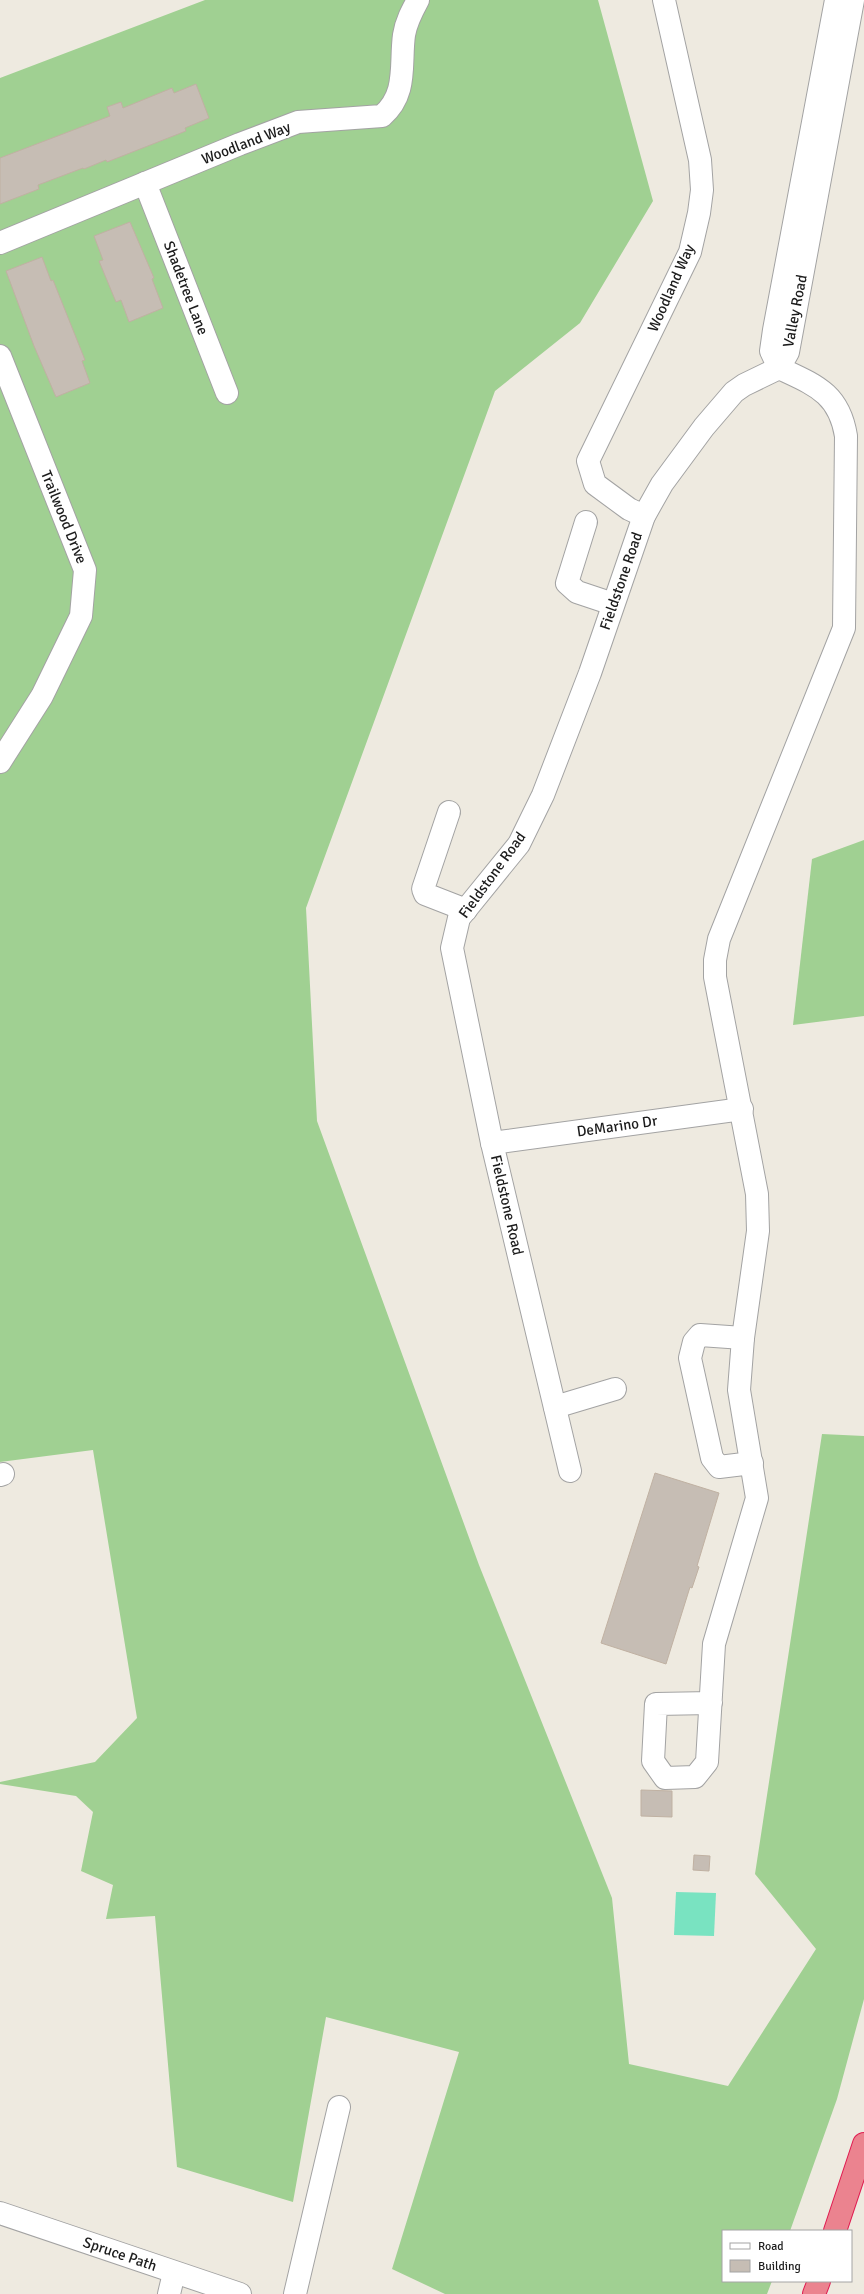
<svg xmlns="http://www.w3.org/2000/svg" width="864" height="2294" font-family="Signika,sans-serif">
	<style>
		.forest { fill: #a0d092 }
		.pitch { fill: #79e3c1 }
		.building { fill: #c6bdb4; stroke: #c0b1a2 }
		.lines { fill: none; stroke-linecap: round; stroke-linejoin: round }
		.minor-casing { stroke: #a3a3a3; stroke-width: 24 }
		.highway-casing { stroke: #e01a50; stroke-width: 24 }
		.minor { stroke: #fff; stroke-width: 22 }
		.highway { stroke: #eb838f; stroke-width: 22 }
		.labels { text-anchor: middle; dominant-baseline: central; stroke-width: 4; stroke-linejoin: round; paint-order: stroke }
		.street-label { font-size: 15px; fill: #1c1c1c; stroke: #fff }
	</style>
	<rect width="100%" height="100%" fill="#eeeae0"/>
	<g class="forest">
		<polygon points="205,0 598,0 653,201 580,323 495,391 306,908 317,1121 479,1565 612,1898 629,2064 728,2086 816,1949 755,1874 822,1434 864,1436 864,1999 837,2099 790,2231 723,2231 723,2281 772,2281 767,2294 445,2294 392,2269 459,2052 326,2017 293,2202 177,2167 155,1916 106,1919 113,1885 81,1871 93,1812 76,1796 0,1784 0,1782 95,1762 137,1718 93,1450 0,1462 0,78"/>
		<polygon points="864,840 864,1016 793,1025 812,859"/>
	</g>
	<polygon class="pitch" points="676,1892 716,1893 714,1936 674,1935"/>
	<g class="building">
		<polygon points="196,84 209,118 185,128 186,131 107,162 106,160 84,169 83,168 38,185 39,189 0,204 0,158 110,116 107,107 121,102 123,108 172,88 174,93"/>
		<polygon points="130,222 154,278 152,279 163,308 129,322 121,300 116,302 99,261 103,260 94,236"/>
		<polygon points="42,257 51,281 53,280 85,360 82,361 90,383 56,397 34,346 6,271"/>
		<polygon points="655,1473 719,1493 697,1566 699,1567 692,1588 690,1587 666,1664 601,1643"/>
		<polygon points="641,1790 672,1791 672,1817 641,1816"/>
		<polygon points="694,1855 710,1856 709,1871 693,1870"/>
	</g>
	<g class="lines">
		<g class="minor-casing">
			<g id="minor">
				<polyline points="145,183 227,393"/>
				<path d="M 0,243 L 240,144 L 298,122 L 382,116 C 408,94 400,64 404,35 C 406,22 412,11 418,0"/>
				<polyline points="0,356 85,570 81,616 42,696 0,762"/>
				<polyline points="779,368 788,352 853,0"/>
				<polyline points="779,368 771,351 774,330 836,0"/>
				<polyline points="644,516 629,509 595,484 588,461 690,252 699,213 702,190 700,160 664,0"/>
				<polyline points="586,522 567,583 577,592 613,604"/>
				<polyline points="449,812 423,889 425,894 466,910"/>
				<polyline points="492,1143 742,1109"/>
				<polyline points="743,1338 700,1335 694,1342 690,1358 712,1458 719,1467 752,1463"/>
				<polyline points="555,1407 615,1389"/>
				<polyline points="570,1471 492,1143 452,948 459,918 519,844 543,795 590,673 644,516 662,484 704,427 734,392 744,385 779,368"/>
				<polyline points="0,1475 3,1474"/>
				<path d="M 711,1703 L 656,1704 L 653,1761 L 665,1778 L 695,1777 L 707,1762 L 714,1644 L 757,1498 L 739,1390 L 743,1338 L 758,1231 L 757,1194 L 715,977 L 715,960 L 719,939 L 844,628 L 846,436 C 839,393 815,385 779,368"/>
				<polyline points="0,2213 240,2294"/>
				<polyline points="169,2294 174,2273"/>
				<polyline points="295,2294 339,2107"/>
			</g>
		</g>
		<g class="highway-casing">
			<g id="highway">
				<polyline points="835,2231 864,2144"/>
				<polyline points="814,2294 819,2281"/>
			</g>
		</g>
		<use href="#minor" class="minor"/>
		<use href="#highway" class="highway"/>
	</g>
	<g class="labels">
		<g class="street-label">
			<text transform="translate(246 143) rotate(-21)">Woodland Way</text>
			<text transform="translate(186 288) rotate(69)">Shadetree Lane</text>
			<text transform="translate(671 288) rotate(-66)">Woodland Way</text>
			<text transform="translate(795 311) rotate(-79)">Valley Road</text>
			<text transform="translate(64 517) rotate(68)">Trailwood Drive</text>
			<text transform="translate(621 581) rotate(-71)">Fieldstone Road</text>
			<text transform="translate(492 875) rotate(-54)">Fieldstone Road</text>
			<text transform="translate(617 1126) rotate(-8)">DeMarino Dr</text>
			<text transform="translate(507 1205) rotate(77)">Fieldstone Road</text>
			<text transform="translate(120 2254) rotate(19)">Spruce Path</text>
		</g>
	</g>
	<rect x="722" y="2230" width="130" height="52" fill="#ffffff" stroke="#a4a4a4"/>
	<rect x="730" y="2243" width="20" height="6" fill="#ffffff" stroke="#a4a4a4"/>
	<text x="758" y="2250" font-size="12" fill="#1c1c1c">Road</text>
	<rect x="730" y="2260" width="20" height="12" fill="#c6bdb4" stroke="#a4a4a4"/>
	<text x="758" y="2270" font-size="12" fill="#1c1c1c">Building</text>
</svg>
